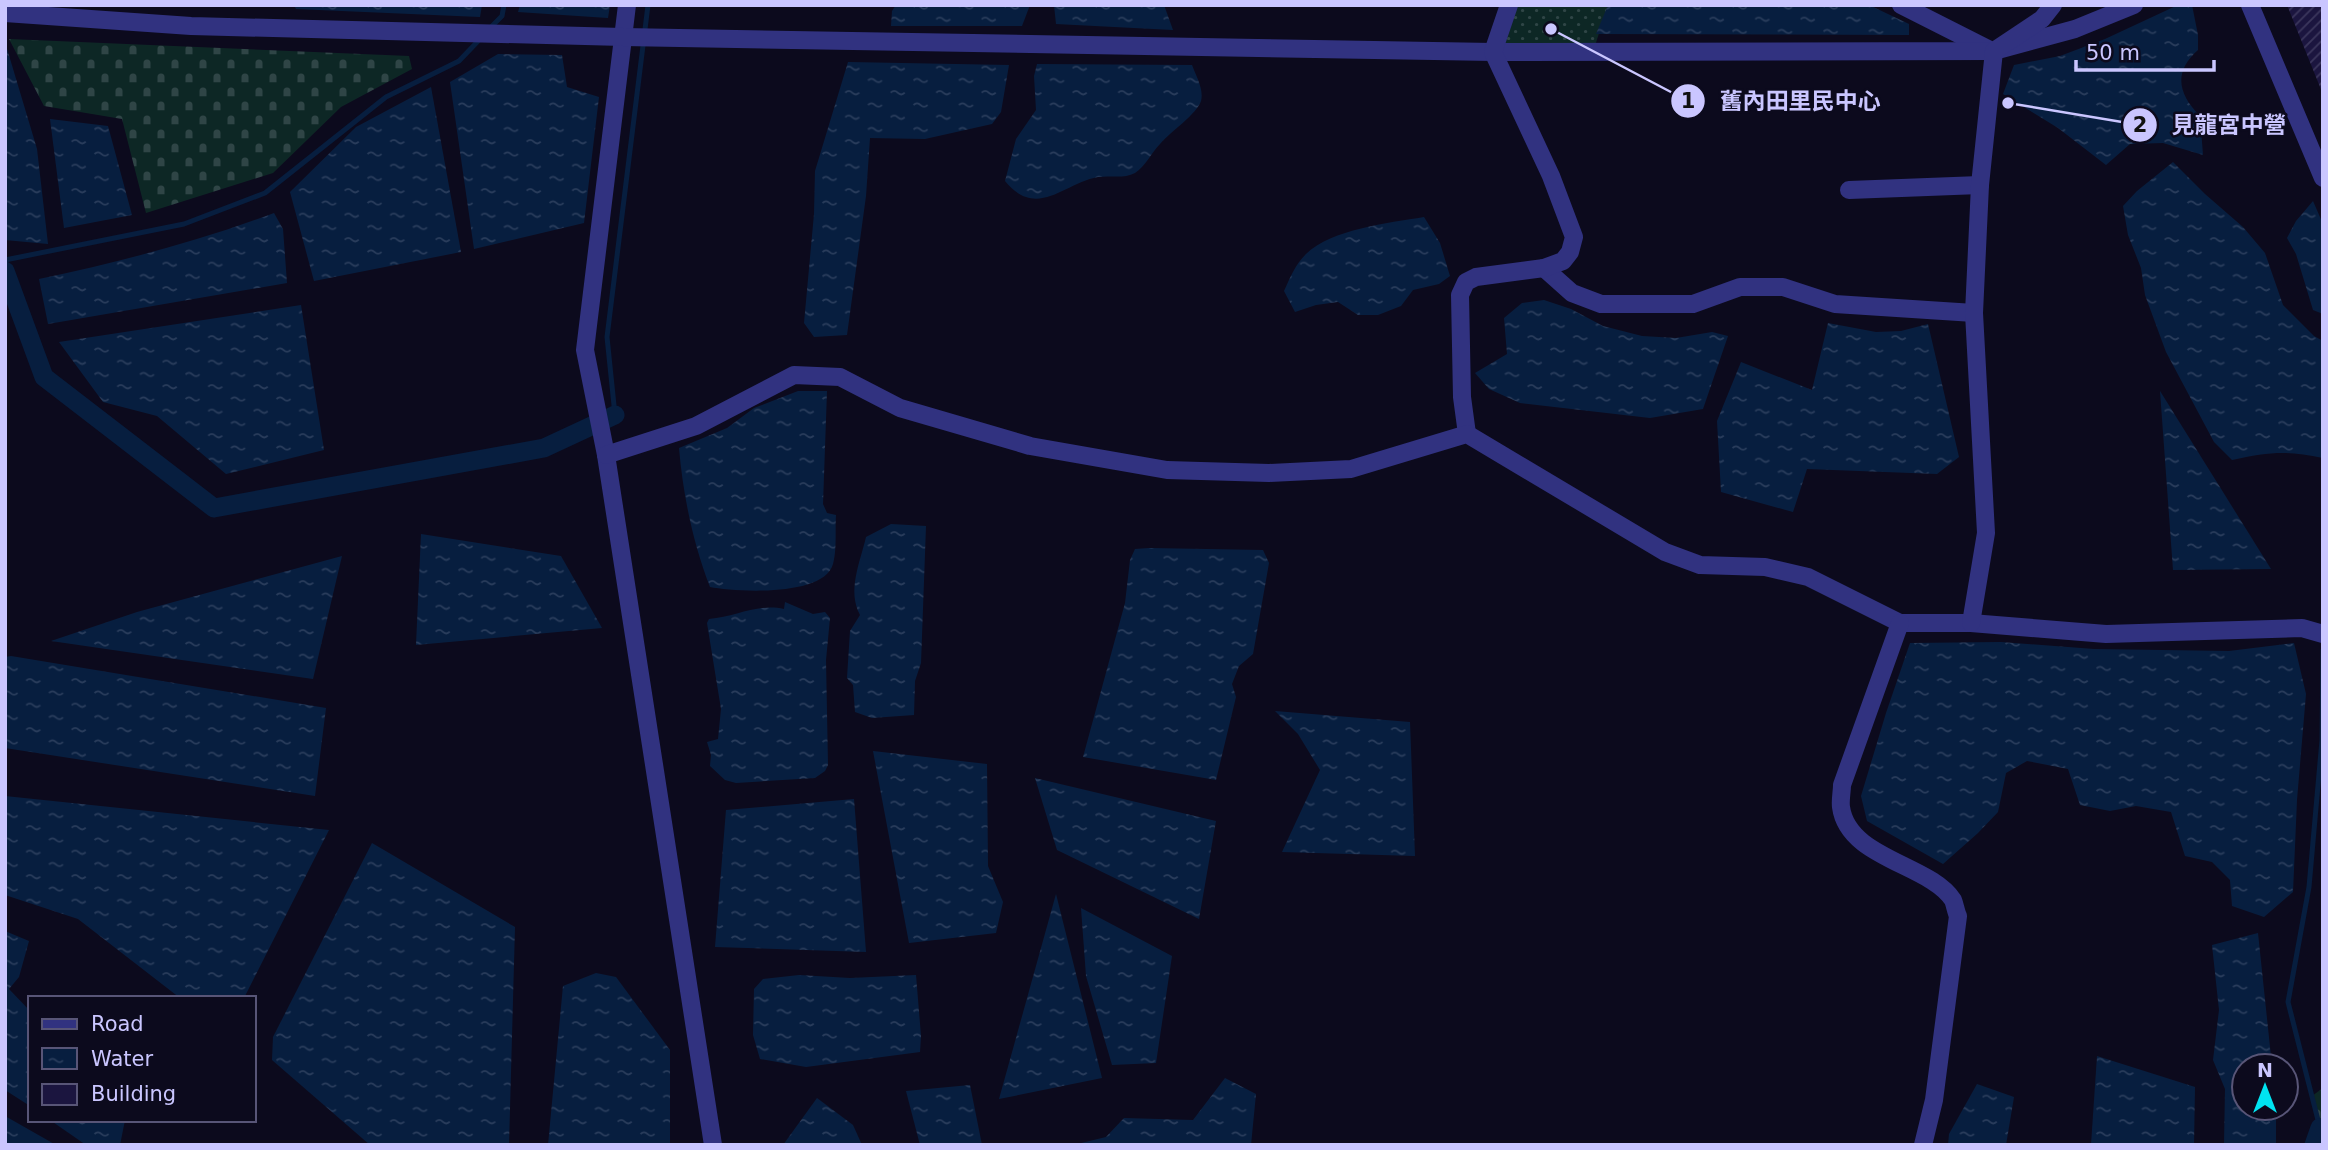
<svg xmlns="http://www.w3.org/2000/svg" width="2328" height="1150" font-family="'DejaVu Sans','Noto Sans TC',sans-serif">
	<style>
		.cemetery { fill: url(#cemetery-stones) }
		.park { fill: url(#park-dots) }
		.water { fill: url(#water-ripples) }
		.lines { fill: none; stroke-linecap: round; stroke-linejoin: round }
		.stream { stroke: #071e3f; stroke-width: 5 }
		.canal { stroke: #071e3f; stroke-width: 19 }
		.building { fill: url(#building-hatch) }
		.minor { stroke: #313280; stroke-width: 18 }
		.leader { fill: none; stroke: #cac6ff; stroke-width: 2.5 }
		.callout-dot { fill: #cac6ff; stroke: #0c0a1d; stroke-width: 2.5 }
		.mark-label { font-size: 21px; text-anchor: middle; font-weight: bold; fill: #111 }
		.callout-label { font-size: 23px; text-anchor: middle; font-weight: bold; fill: #cac6ff; stroke: #0c0a1d; stroke-width: 5; stroke-linejoin: round; paint-order: stroke }
	</style>
	<defs>
		<pattern id="cemetery-stones" width="16" height="16" patternUnits="userSpaceOnUse" patternTransform="scale(1.75)"><rect width="16" height="16" fill="#0d2725"/><path d="M2 7V4a2 2 0 0 1 4 0v3zM10 15v-3a2 2 0 0 1 4 0v3z" fill="#2f4546"/></pattern>
		<pattern id="park-dots" width="8" height="8" patternUnits="userSpaceOnUse" patternTransform="scale(1.75)"><rect width="8" height="8" fill="#0d2725"/><path d="M2 2h.1M6 6h.1" fill="none" stroke="#2f4546" stroke-width="1.8" stroke-linecap="round"/></pattern>
		<pattern id="water-ripples" width="26" height="14" patternUnits="userSpaceOnUse" patternTransform="scale(1.75)"><rect width="26" height="14" fill="#071e3f"/><path d="M2 4q2-2 4 0t4 0M15 11q2-2 4 0t4 0" fill="none" stroke="#2a3d5c"/></pattern>
		<pattern id="building-hatch" width="6" height="6" patternUnits="userSpaceOnUse" patternTransform="scale(1.75)"><rect width="6" height="6" fill="#1b153f"/><path d="M-1 1l2-2M0 6l6-6M5 7l2-2" fill="none" stroke="#3b365c"/></pattern>
	</defs>
	<rect width="100%" height="100%" fill="#0c0a1d"/>
	<g class="cemetery">
		<polygon points="9,39 409,56 412,69 341,107 273,173 146,213 122,119 44,106"/>
		<polygon points="2323,1088 2323,1128 2320,1128 2312,1096"/>
	</g>
	<polygon class="park" points="1509,5 1608,5 1593,52 1493,52"/>
	<g class="water">
		<polygon points="294,5 482,5 480,17 296,9"/>
		<polygon points="520,5 610,5 608,18 518,12"/>
		<polygon points="896,5 1030,5 1022,26 891,26 892,11"/>
		<polygon points="1054,5 1164,5 1173,30 1056,24"/>
		<polygon points="1608,5 1869,5 1909,24 1909,35 1596,34"/>
		<path d="M 2178,5 L 2192,5 L 2198,35 L 2198,50 C 2173,72 2178,94 2200,116 L 2203,155 L 2163,143 L 2130,144 L 2106,165 L 2058,128 L 2003,94 L 2014,65 L 2060,56 L 2105,39 Z"/>
		<polygon points="5,42 37,149 48,244 5,240"/>
		<polygon points="498,54 562,55 567,87 599,97 584,223 474,249 450,82"/>
		<polygon points="848,62 1009,65 1001,112 992,124 925,139 870,138 866,196 847,335 814,337 804,323 814,214 815,171"/>
		<path d="M 1037,64 L 1192,65 C 1196,76 1204,89 1201,101 C 1197,114 1170,132 1160,144 C 1152,152 1145,167 1135,173 C 1124,179 1110,175 1098,177 C 1064,183 1037,220 1005,181 L 1016,139 L 1036,110 L 1034,76 Z"/>
		<polygon points="431,87 461,252 314,281 290,192 356,127"/>
		<polygon points="50,119 108,126 132,215 64,228"/>
		<path d="M 2173,162 L 2205,194 L 2243,227 L 2265,253 L 2283,305 L 2314,336 L 2323,341 L 2323,458 C 2287,450 2268,452 2232,460 L 2214,442 L 2166,352 L 2145,295 L 2141,268 L 2128,235 L 2123,206 L 2137,191 Z"/>
		<polygon points="2313,201 2323,224 2323,314 2313,310 2296,254 2287,238 2296,221"/>
		<path d="M 274,213 L 283,229 L 287,283 L 48,324 L 39,279 C 119,262 197,242 274,213 Z"/>
		<path d="M 1424,217 L 1440,243 L 1450,276 L 1439,284 L 1413,290 L 1401,306 L 1378,315 L 1358,315 L 1338,302 L 1316,305 L 1295,312 L 1284,291 C 1290,278 1295,265 1306,254 C 1332,229 1388,223 1424,217 Z"/>
		<polygon points="1544,300 1571,309 1603,326 1642,336 1676,338 1712,332 1728,336 1703,409 1650,418 1520,403 1489,389 1475,373 1507,354 1504,318 1522,303"/>
		<polygon points="301,305 324,450 226,474 157,416 103,402 59,342"/>
		<polygon points="1828,323 1876,332 1901,331 1928,324 1959,457 1937,474 1807,469 1793,512 1721,492 1717,421 1741,362 1812,390"/>
		<path d="M 798,391 L 827,391 L 823,504 L 827,513 L 836,515 C 835,530 837,550 833,564 C 824,597 736,592 710,587 C 693,543 683,495 679,448 L 727,428 L 754,408 Z"/>
		<polygon points="2160,391 2271,569 2173,570"/>
		<path d="M 891,524 L 926,526 L 921,663 L 915,681 L 914,715 L 872,718 L 855,712 L 853,685 L 847,678 L 850,631 L 860,615 C 847,590 860,563 866,537 Z"/>
		<polygon points="421,534 561,556 602,628 416,645"/>
		<polygon points="1149,548 1263,550 1269,563 1253,654 1239,666 1232,684 1236,697 1216,780 1083,757 1125,603 1130,560 1135,549"/>
		<polygon points="342,556 313,679 51,641 137,612"/>
		<path d="M 785,602 L 813,614 L 825,612 L 830,618 L 826,660 L 828,765 L 825,771 L 815,778 L 736,783 L 725,780 L 710,766 L 711,755 L 707,742 L 718,739 L 721,709 L 707,623 L 709,619 C 736,617 757,603 784,609 Z"/>
		<polygon points="2001,642 2094,649 2229,651 2294,643 2306,694 2297,800 2293,892 2264,917 2232,906 2230,880 2212,862 2185,856 2171,812 2136,806 2110,811 2080,805 2068,769 2027,761 2006,773 1998,812 1978,833 1943,864 1867,821 1861,796 1886,713 1910,643"/>
		<polygon points="11,656 326,708 315,796 5,748 5,657"/>
		<polygon points="1275,711 1410,722 1415,856 1282,852 1320,770 1298,734"/>
		<polygon points="873,751 987,764 988,866 1003,902 996,933 909,943"/>
		<polygon points="1035,778 1216,821 1199,919 1057,850"/>
		<polygon points="5,796 329,830 244,998 180,998 78,919 5,895"/>
		<polygon points="854,799 866,952 715,947 726,810"/>
		<polygon points="372,843 515,927 509,1145 370,1145 272,1060 273,1037"/>
		<polygon points="1056,894 1102,1078 999,1099"/>
		<polygon points="1081,908 1172,956 1156,1063 1112,1065 1086,976"/>
		<polygon points="5,931 29,941 19,977 9,989 30,1011 30,1106 5,1090"/>
		<polygon points="2258,933 2272,1066 2244,1066 2244,1108 2276,1108 2276,1145 2224,1145 2225,1089 2213,1060 2219,1010 2212,945"/>
		<polygon points="596,973 616,977 670,1050 670,1145 548,1145 563,986"/>
		<polygon points="799,975 850,978 916,975 921,1036 920,1052 806,1067 760,1059 753,1035 754,989 763,979"/>
		<polygon points="2097,1056 2195,1087 2194,1145 2091,1145"/>
		<polygon points="1225,1078 1256,1094 1251,1145 1073,1145 1106,1137 1124,1118 1193,1120"/>
		<polygon points="1977,1084 2014,1097 2006,1145 1948,1145 1949,1134"/>
		<polygon points="970,1085 982,1145 920,1145 906,1091"/>
		<polygon points="817,1098 853,1125 862,1145 783,1145"/>
		<polygon points="5,1116 56,1145 5,1145"/>
		<polygon points="50,1120 125,1120 120,1145 86,1145"/>
	</g>
	<g class="lines">
		<g class="stream">
			<polyline points="490,28 502,16 504,5"/>
			<polyline points="5,260 184,224 265,193 386,97 459,61 481,38"/>
			<polyline points="615,415 607,337 648,5"/>
			<polyline points="2320,1128 2288,1002 2309,887 2322,740 2323,650"/>
		</g>
		<g class="canal">
			<polyline points="5,271 44,377 214,508 544,448 615,415"/>
			<polyline points="2314,1145 2320,1128 2323,1128"/>
		</g>
	</g>
	<polygon class="building" points="2287,5 2323,5 2323,91 2322,92"/>
	<g class="lines">
		<g class="minor">
			<polyline points="627,5 585,350 606,455 713,1145"/>
			<polyline points="1901,5 1990,50"/>
			<polyline points="2250,5 2323,178"/>
			<polyline points="5,13 191,26 623,37 1493,52 1994,51 2075,29 2134,5"/>
			<polyline points="1849,190 1980,185"/>
			<polyline points="1544,268 1572,293 1601,304 1693,304 1740,287 1783,287 1835,304 1974,313"/>
			<polyline points="1467,434 1462,397 1460,295 1466,282 1476,277 1544,268 1563,261 1570,252 1574,237 1551,176 1493,52 1509,5"/>
			<polyline points="606,455 696,426 794,375 840,377 900,408 1030,446 1167,470 1269,473 1351,469 1467,434 1665,552 1700,565 1765,567 1808,577 1900,623 1971,623 2106,634 2302,628 2323,634"/>
			<path d="M 1900,623 L 1842,785 C 1842,792 1840,800 1841,807 C 1848,859 1930,864 1953,900 C 1955,905 1956,912 1958,916 L 1934,1100 L 1923,1145"/>
			<polyline points="1971,623 1986,533 1974,313 1980,185 1994,51 2042,19 2053,5"/>
		</g>
	</g>
	<path class="leader" d="M1551 29L1688 101M2008 103L2140 125"/>
	<g class="callout-dot">
		<circle cx="1551" cy="29" r="7"/>
		<circle cx="2008" cy="103" r="7"/>
		<circle cx="1688" cy="101" r="18"/>
		<circle cx="2140" cy="125" r="18"/>
	</g>
	<g class="mark-label">
		<text x="1688" y="108">1</text>
		<text x="2140" y="132">2</text>
	</g>
	<g class="callout-label">
		<text x="1800" y="109">舊內田里民中心</text>
		<text x="2229" y="133">見龍宮中營</text>
	</g>
	<rect width="2328" height="1150" fill="none" stroke="#cac6ff" stroke-width="14"/>
	<rect x="28" y="996" width="228" height="126" fill="#0c0a1d" stroke="#585577" stroke-width="2"/>
	<rect x="42" y="1019" width="35" height="10" fill="#313280" stroke="#585577" stroke-width="2"/>
	<text x="91" y="1031" font-size="21" fill="#cac6ff">Road</text>
	<rect x="42" y="1048" width="35" height="21" fill="url(#water-ripples)" stroke="#585577" stroke-width="2"/>
	<text x="91" y="1066" font-size="21" fill="#cac6ff">Water</text>
	<rect x="42" y="1084" width="35" height="21" fill="#1b153f" stroke="#585577" stroke-width="2"/>
	<text x="91" y="1101" font-size="21" fill="#cac6ff">Building</text>
	<g transform="translate(2265 1087)"><circle r="33" fill="#0c0a1d" stroke="#585577" stroke-width="2"/>
	<path d="M0-5L12 26L0 18L-12 26Z" fill="#00e4f1"/>
	<text y="-10" font-size="19" font-weight="bold" text-anchor="middle" fill="#cac6ff">N</text>
	</g>
	<path d="M2076 60v10h138v-10" fill="none" stroke="#cac6ff" stroke-width="3.5"/>
	<text x="2086" y="60" font-size="21" fill="#cac6ff" stroke="#0c0a1d" stroke-width="5" paint-order="stroke">50 m</text>
</svg>
